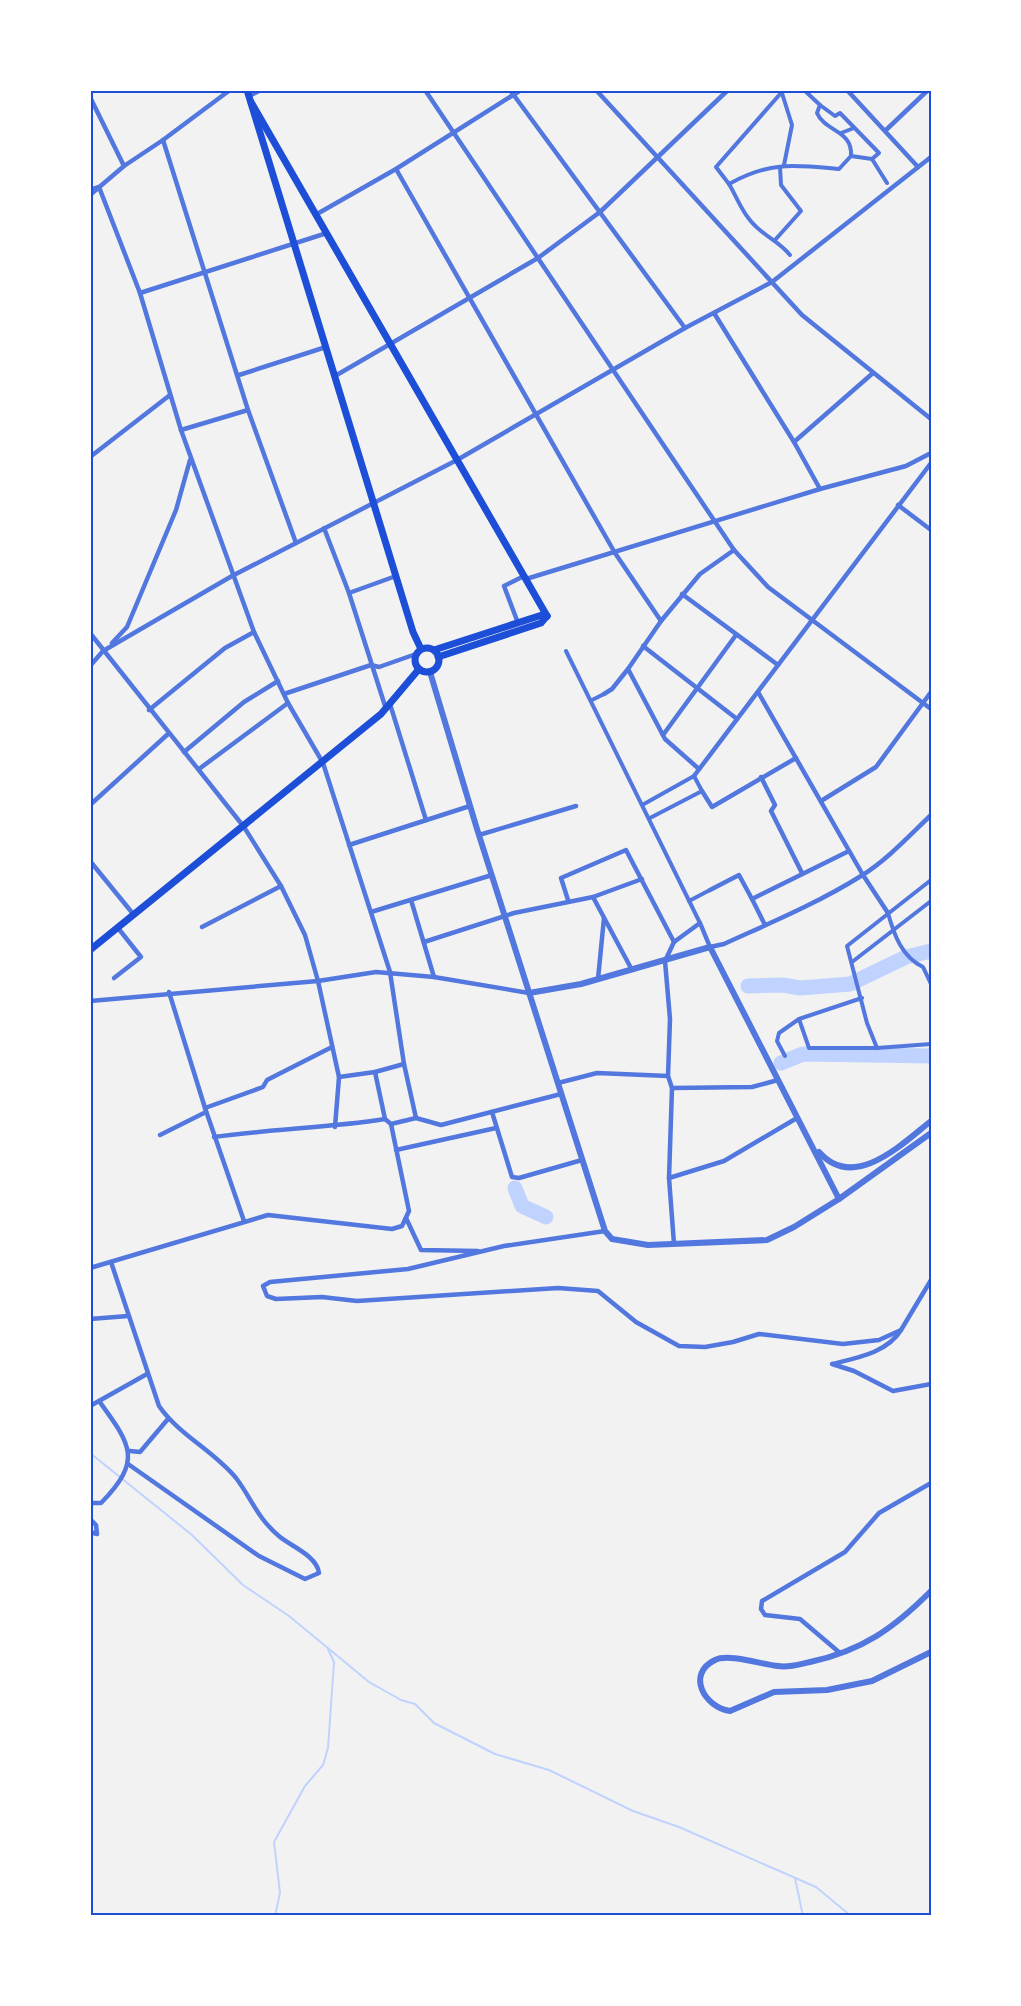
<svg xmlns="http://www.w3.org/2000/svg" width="1021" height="2006" font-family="'Source Sans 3',sans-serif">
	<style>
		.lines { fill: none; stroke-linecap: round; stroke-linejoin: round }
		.stream { stroke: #bfd3fe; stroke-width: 2 }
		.river { stroke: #bfd3fe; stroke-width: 15 }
		.pedestrian { stroke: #5277de; stroke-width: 4 }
		.minor { stroke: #5277de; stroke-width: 4.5 }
		.tertiary { stroke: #5277de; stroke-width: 6 }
		.secondary { stroke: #1d4ed8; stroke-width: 7 }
		.neatline { fill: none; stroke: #1d4ed8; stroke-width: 2 }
	</style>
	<rect width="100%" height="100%" fill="#f2f2f2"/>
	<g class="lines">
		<g class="stream">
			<polyline points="90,1453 192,1535 243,1585 289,1616 369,1682 401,1700 415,1704 434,1723 495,1754 549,1770 633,1811 679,1827 816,1887 851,1916"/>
			<polyline points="795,1878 803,1916"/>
			<polyline points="275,1916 280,1893 274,1842 305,1786 323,1765 328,1748 334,1662 328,1649"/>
		</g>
		<g class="river">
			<polyline points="748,986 783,985 800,988 850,984 906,957 931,951"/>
			<polyline points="781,1063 803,1054 931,1056"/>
			<polyline points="515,1188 522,1206 546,1217"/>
		</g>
		<g class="pedestrian">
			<polyline points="781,90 792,125 784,165"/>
			<path d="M 804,90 L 820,105 L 817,113 C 825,132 853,130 851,156"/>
			<polyline points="820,105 835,116 840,113 879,153 872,159"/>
			<polyline points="841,133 854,128"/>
			<polyline points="729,184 716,167 781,93"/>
			<polyline points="775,240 801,211 781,185 780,167"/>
			<path d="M 790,255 C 781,244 772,240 761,231 C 744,218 739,201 729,184 C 770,161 795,165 839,169 L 851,156 L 872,159 L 887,183"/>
			<polyline points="566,651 700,923"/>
			<polyline points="592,700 604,694"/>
			<polyline points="644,804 694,776 702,791 650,818"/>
			<polyline points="689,901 710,890"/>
			<path d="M 888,913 C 894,935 902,957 923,967 L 931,984"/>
			<polyline points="852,962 931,901"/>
			<polyline points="862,998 799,1019 809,1048 877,1048 931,1044"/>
			<polyline points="877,1048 867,1023 847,946 931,880"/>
			<polyline points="785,1056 777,1041 779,1033 799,1019"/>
		</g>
		<g class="minor">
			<polyline points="425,90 734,550 768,587 931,709"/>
			<polyline points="510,90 685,328"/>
			<polyline points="596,90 802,315 931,419"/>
			<polyline points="847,90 918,167"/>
			<polyline points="249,96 261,90"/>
			<polyline points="90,97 124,166"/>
			<polyline points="886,130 928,90"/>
			<polyline points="163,140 248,410 296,543"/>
			<polyline points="396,169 615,553 661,621"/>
			<polyline points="90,190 99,187 140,293 181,430 254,632 288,703 323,763 390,972 404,1064 416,1118"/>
			<polyline points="90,195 124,166 163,140 230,90"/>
			<polyline points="317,214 396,169 521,90"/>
			<polyline points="140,293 327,233"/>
			<polyline points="714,313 794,442 820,489"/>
			<polyline points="239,375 326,347"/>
			<polyline points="335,376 538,258 600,212 728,90"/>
			<polyline points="181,430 248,410"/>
			<polyline points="794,442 873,373"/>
			<polyline points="90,457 170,395"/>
			<polyline points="898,505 931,530"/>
			<polyline points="324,528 349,593 386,709"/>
			<polyline points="526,579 820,489 906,466 931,453"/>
			<polyline points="349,593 396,576"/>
			<polyline points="682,594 778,665"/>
			<polyline points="518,623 504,586 524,576"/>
			<polyline points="90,633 244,827 281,886 305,935 318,981 339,1077 335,1127"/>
			<polyline points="112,643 127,627 176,510 190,460"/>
			<polyline points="643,646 737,719"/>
			<polyline points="90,666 103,651 232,576 457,460 685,328 772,282 931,157"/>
			<polyline points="758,692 863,875 888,913"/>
			<polyline points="284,694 371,665 379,667 416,654"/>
			<polyline points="604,694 612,689 628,669"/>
			<polyline points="390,704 426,820"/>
			<polyline points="149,710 225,648 254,632"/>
			<polyline points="663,735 736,635"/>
			<polyline points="184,752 244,702 278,681"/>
			<polyline points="199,769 288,703"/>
			<polyline points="699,769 665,739 628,669 661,621 700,574 734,550"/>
			<polyline points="694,776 931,463"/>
			<polyline points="761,777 775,805 771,811 802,873"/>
			<polyline points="702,791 712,807 796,758"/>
			<polyline points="821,801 876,767 931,692"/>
			<polyline points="90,805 168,734"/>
			<polyline points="479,835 576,806"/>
			<polyline points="349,845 470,806"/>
			<polyline points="90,861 134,915"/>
			<polyline points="710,890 739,875 752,899 849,851"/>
			<polyline points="593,897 632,970"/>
			<polyline points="752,899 765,925"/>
			<polyline points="411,900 434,977"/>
			<polyline points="568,900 561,878 626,850 674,942 665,961 670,1019 668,1076 672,1088 669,1178 674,1244"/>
			<polyline points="371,912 492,875"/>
			<polyline points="202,927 281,886"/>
			<polyline points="424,942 514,913 593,897 642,879"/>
			<path d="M 674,942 L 700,923 L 710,947 L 724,944 C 770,923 818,903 861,876 C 887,860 909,836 931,815"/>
			<polyline points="114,978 141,957 118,928"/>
			<polyline points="598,979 604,918"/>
			<polyline points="169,992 205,1108 244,1221"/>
			<polyline points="90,1001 318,981 376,972 434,977 529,993"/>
			<polyline points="404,1064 375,1072 385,1119 391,1124 416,1118 441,1125 561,1094"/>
			<polyline points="339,1077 375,1072"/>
			<polyline points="558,1083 597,1073 668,1076"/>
			<polyline points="672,1088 752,1087 778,1080"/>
			<polyline points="205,1108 263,1087 267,1080 332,1047"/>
			<polyline points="492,1112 512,1177 519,1178 582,1160"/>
			<polyline points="160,1135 206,1112"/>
			<path d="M 214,1137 C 271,1129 328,1128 385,1119"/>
			<polyline points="396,1150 496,1128"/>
			<polyline points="669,1178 724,1161 797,1118"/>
			<polyline points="406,1218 421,1250 478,1251"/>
			<polyline points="605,1231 504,1246 408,1269 270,1282 263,1286 267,1296 276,1299 322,1297 357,1301 558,1288 598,1291 636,1322 679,1346 705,1347 733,1342 759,1334 843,1344 879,1340 901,1330 931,1280"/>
			<path d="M 111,1262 L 159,1406 C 179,1435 214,1451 236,1478 C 252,1499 257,1518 280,1537 C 291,1546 317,1556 319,1573 L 305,1579 L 259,1556 L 128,1464"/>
			<polyline points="90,1268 268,1215 392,1229 402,1226 409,1211 391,1124"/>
			<polyline points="90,1319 128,1316"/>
			<path d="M 901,1330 C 887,1353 856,1358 832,1364 L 854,1371 L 893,1391 L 931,1384"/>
			<polyline points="90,1406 147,1374"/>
			<polyline points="130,1451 140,1452 168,1419"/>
			<path d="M 90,1503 L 101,1503 C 143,1460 131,1445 99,1401"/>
			<polyline points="90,1519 96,1525 97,1534 90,1532"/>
			<polyline points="840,1653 800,1619 765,1615 761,1609 762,1601 845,1552 879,1513 931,1483"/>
		</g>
		<g class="tertiary">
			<polyline points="430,672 477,829 605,1231 612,1239 648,1245 767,1240 794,1227 839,1199 931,1133"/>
			<polyline points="529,993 581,984 710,947 839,1199"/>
			<path d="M 819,1152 C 854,1192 902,1144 931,1121"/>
			<path d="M 931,1591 C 894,1628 862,1651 810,1662 C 800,1664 789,1668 778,1666 C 763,1665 729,1653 715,1660 C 686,1674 704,1707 730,1711 L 774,1692 L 827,1690 L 872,1681 L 931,1652"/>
		</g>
		<g class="secondary">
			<polyline points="247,90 413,632 421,649"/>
			<polyline points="251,102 547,616"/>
			<circle cx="427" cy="660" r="12"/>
			<polyline points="434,650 542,615 547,616"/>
			<polyline points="438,657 541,623 547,616"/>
			<polyline points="90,950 381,714 419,669"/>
		</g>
	</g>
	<rect width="1021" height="2006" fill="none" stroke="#ffffff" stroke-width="183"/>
	<rect x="92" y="92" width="838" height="1822" class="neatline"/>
</svg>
